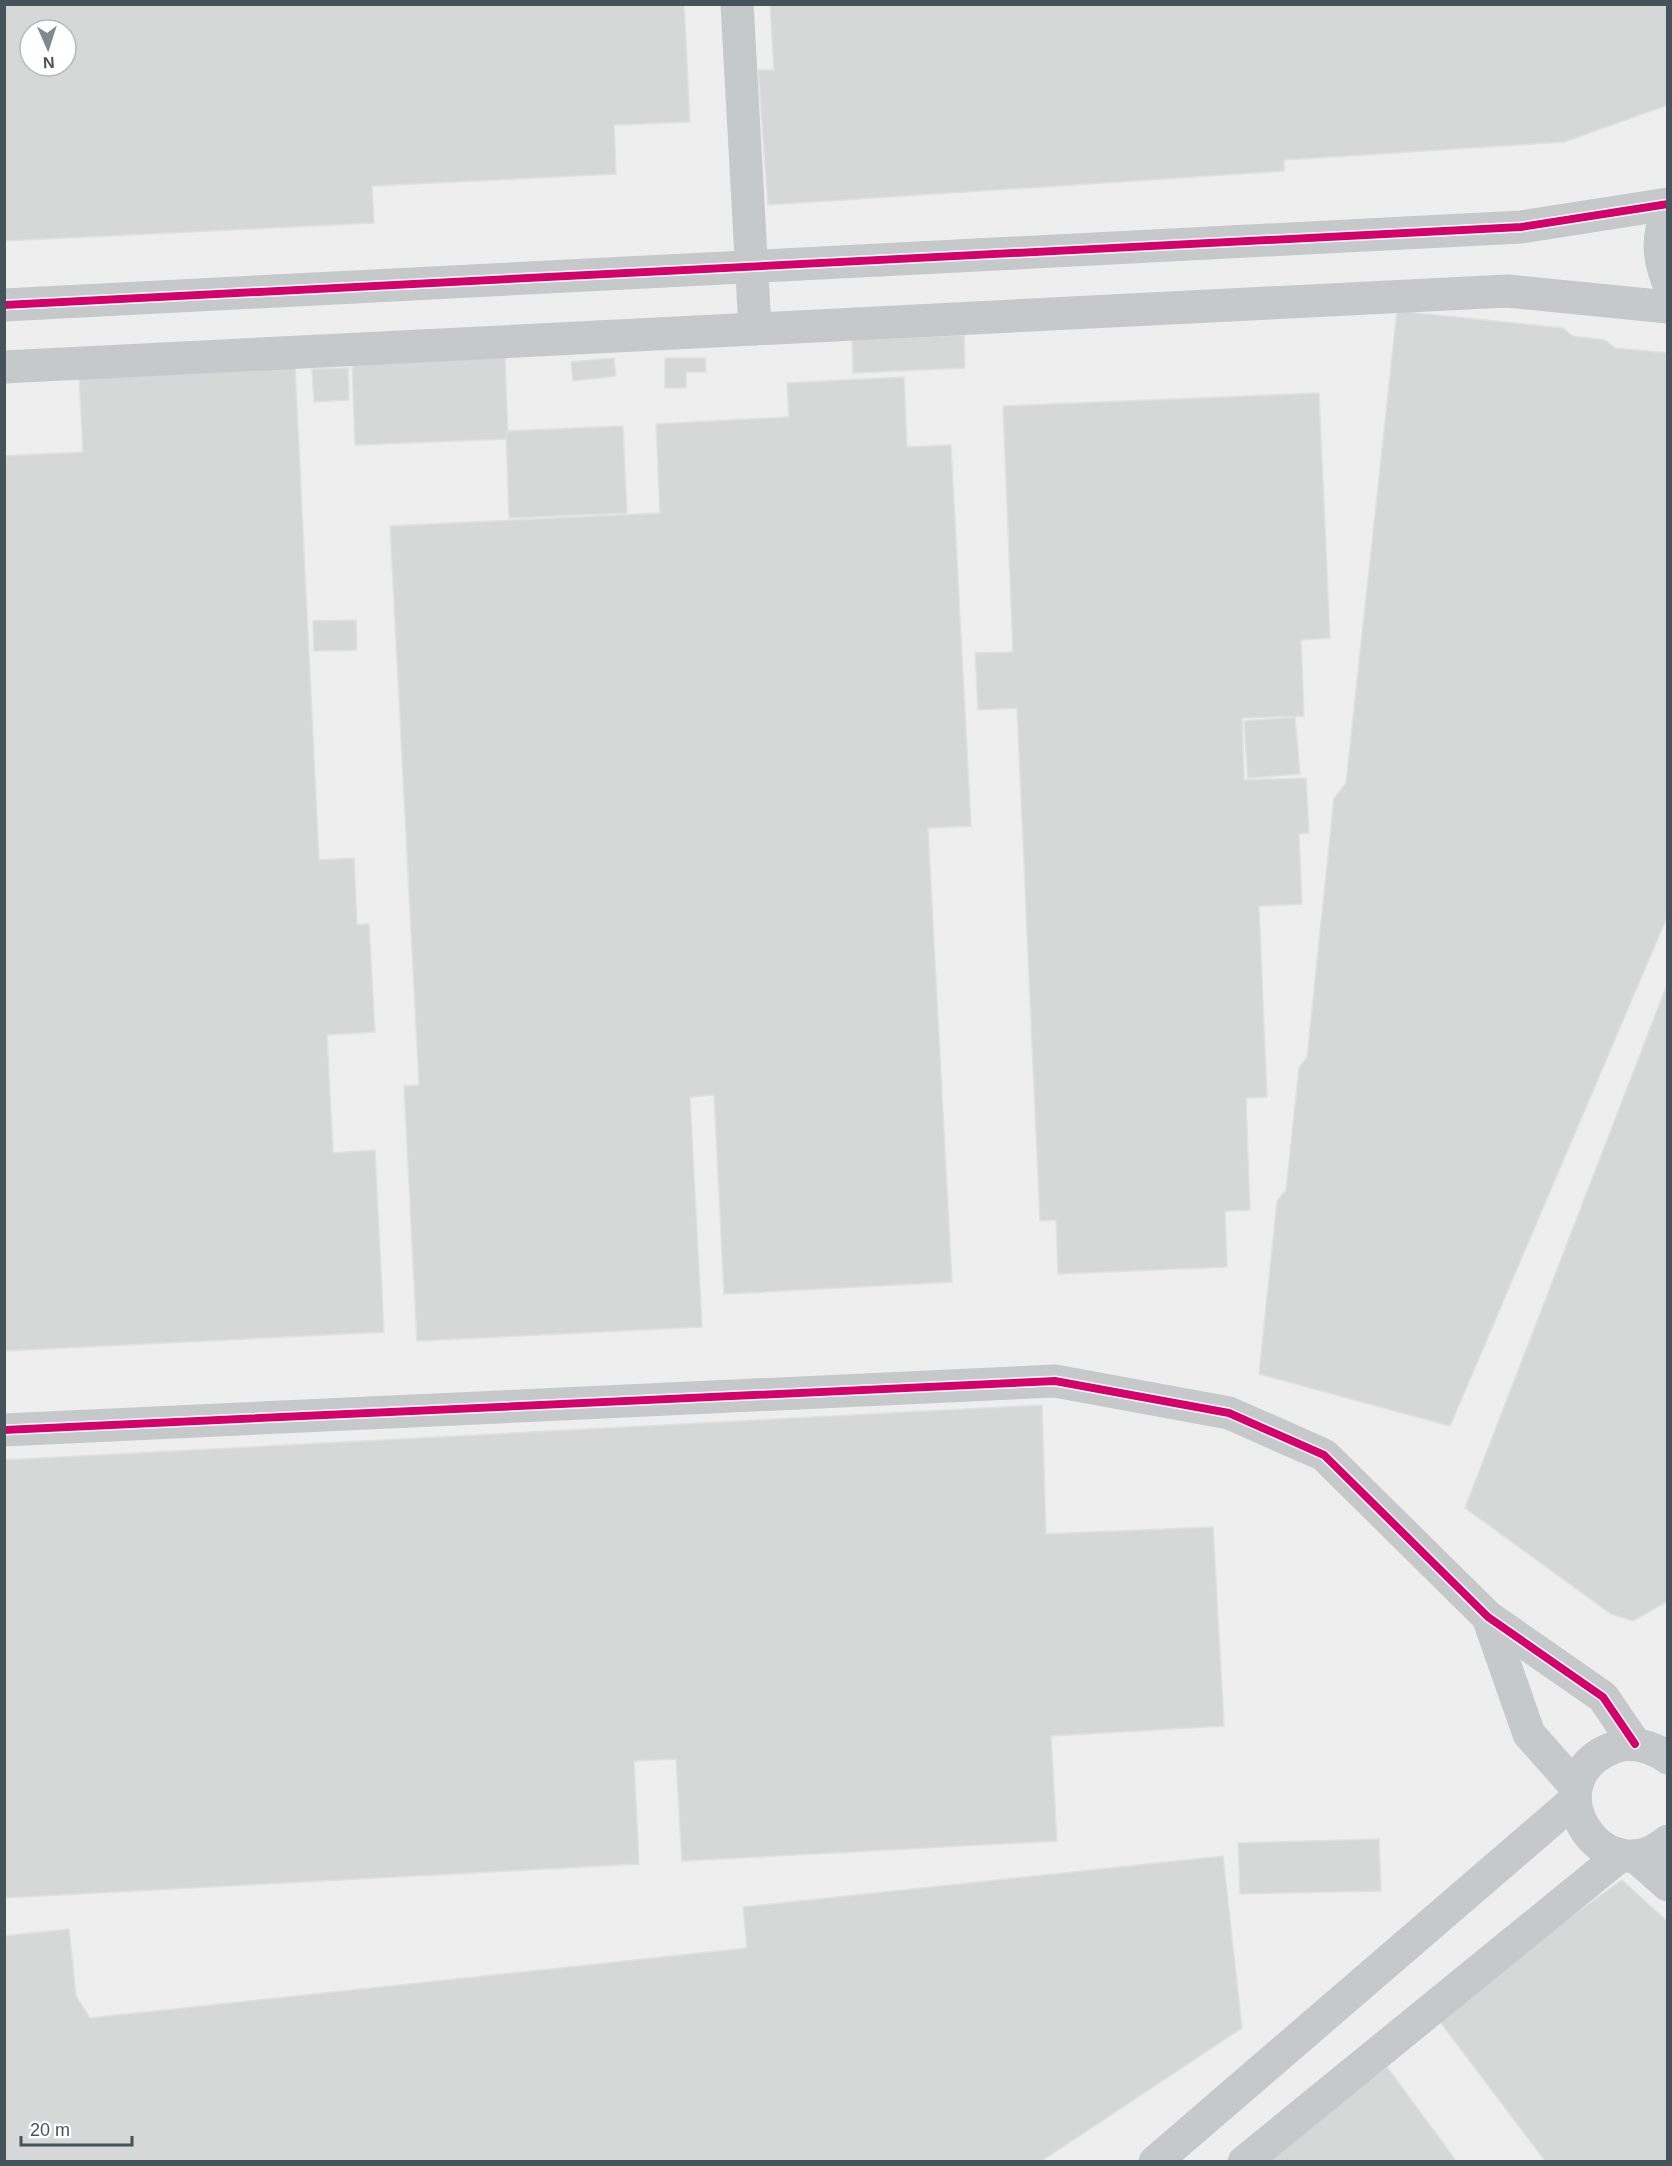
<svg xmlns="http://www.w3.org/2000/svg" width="1672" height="2166" font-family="Arial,sans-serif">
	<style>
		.building { fill: #d6d7d7; stroke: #e0e0e1; stroke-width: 1.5; fill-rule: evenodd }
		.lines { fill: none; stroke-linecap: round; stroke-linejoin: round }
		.street { stroke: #c5c9ca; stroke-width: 33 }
		.cycleway-casing { stroke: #fff; stroke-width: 11 }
		.cycleway { stroke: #d6006c; stroke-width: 8 }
	</style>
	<rect width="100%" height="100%" fill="#efeeee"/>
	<g class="building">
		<path d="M 4,4 L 684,4 L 690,122 L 614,125 L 616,174 L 372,186 L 374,223 L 4,241 ZM 30,30 L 66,30 L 66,66 L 30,66 Z"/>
		<polygon points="770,4 1668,4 1668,105 1564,142 1284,160 1284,171 768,205 758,70 774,70"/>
		<polygon points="1397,311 1563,328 1573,336 1605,340 1615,348 1668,353 1668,915 1450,1426 1259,1374 1277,1201 1286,1190 1299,1068 1307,1057 1334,798 1346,783"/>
		<polygon points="964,335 965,368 853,373 852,340"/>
		<polygon points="505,357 508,439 355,445 352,362"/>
		<polygon points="614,358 616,376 573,381 571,362"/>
		<polygon points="665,358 705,358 706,372 686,372 686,388 665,388"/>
		<polygon points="295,366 319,860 354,858 357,925 369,924 375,1032 327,1035 333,1153 375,1150 384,1332 4,1351 4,456 83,452 79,377"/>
		<polygon points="348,368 349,400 314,402 312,369"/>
		<polygon points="904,377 907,447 951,445 971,826 928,828 952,1282 724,1294 714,1095 690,1097 702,1327 417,1341 404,1086 419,1085 390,526 660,513 656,424 789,417 787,383"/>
		<polygon points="1319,393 1330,638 1301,640 1304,716 1242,718 1244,780 1306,778 1309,833 1299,834 1302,904 1259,906 1267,1097 1246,1098 1250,1210 1225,1211 1227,1267 1058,1274 1056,1220 1040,1221 1017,708 978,710 975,653 1013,652 1003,406"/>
		<polygon points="623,426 627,513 509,518 506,431"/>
		<polygon points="356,620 357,650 314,651 313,621"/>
		<polygon points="1295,717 1300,774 1248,778 1244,721"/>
		<polygon points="1668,982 1668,1601 1633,1621 1611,1614 1465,1508"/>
		<polygon points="1042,1405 1046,1534 1213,1527 1224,1726 1051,1736 1057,1841 682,1861 676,1759 634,1761 639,1864 4,1898 4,1460"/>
		<polygon points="1379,1839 1381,1891 1240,1894 1238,1843"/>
		<polygon points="1223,1856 1242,2028 1040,2162 4,2162 4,1936 69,1929 76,1996 90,2018 747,1948 743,1907"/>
		<polygon points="1622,1880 1668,1922 1668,2162 1546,2162 1434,2014"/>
		<polygon points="1387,2067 1457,2162 1260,2162"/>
	</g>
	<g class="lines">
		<g class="street">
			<polyline points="737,4 755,329"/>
			<path d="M 1668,211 C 1657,237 1658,256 1668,282"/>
			<polyline points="4,305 1521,227 1668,204"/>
			<polyline points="4,367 1507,291 1668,307"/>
			<polyline points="4,1430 1055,1381 1229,1413 1324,1455 1488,1617 1603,1697 1635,1744"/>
			<polyline points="1488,1617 1529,1734 1576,1787"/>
			<path d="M 1668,1758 C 1654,1747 1632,1741 1615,1747 C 1528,1779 1602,1898 1668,1841"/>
			<polyline points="1635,1856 1668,1885"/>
			<polyline points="1155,2162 1575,1800"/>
			<polyline points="1244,2162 1621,1855"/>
		</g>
		<g class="cycleway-casing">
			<g id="cycleway">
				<polyline points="4,305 1521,227 1668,204"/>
				<polyline points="4,1430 1055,1381 1229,1413 1324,1455 1488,1617 1603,1697 1635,1744"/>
			</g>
		</g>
		<use href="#cycleway" class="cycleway"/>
	</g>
	<rect width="1672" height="2166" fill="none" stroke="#45535a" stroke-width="12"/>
	<g transform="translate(48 48) rotate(177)"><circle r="28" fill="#ffffff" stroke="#b5babd" stroke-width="1.5"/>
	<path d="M0-4.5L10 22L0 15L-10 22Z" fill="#80898e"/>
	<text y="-9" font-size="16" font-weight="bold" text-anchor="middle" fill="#45535a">N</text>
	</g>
	<path d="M21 2136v9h111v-9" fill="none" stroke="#45535a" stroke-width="3"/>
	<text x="30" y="2136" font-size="18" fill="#45535a" stroke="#ffffff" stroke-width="4.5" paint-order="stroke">20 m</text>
</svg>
